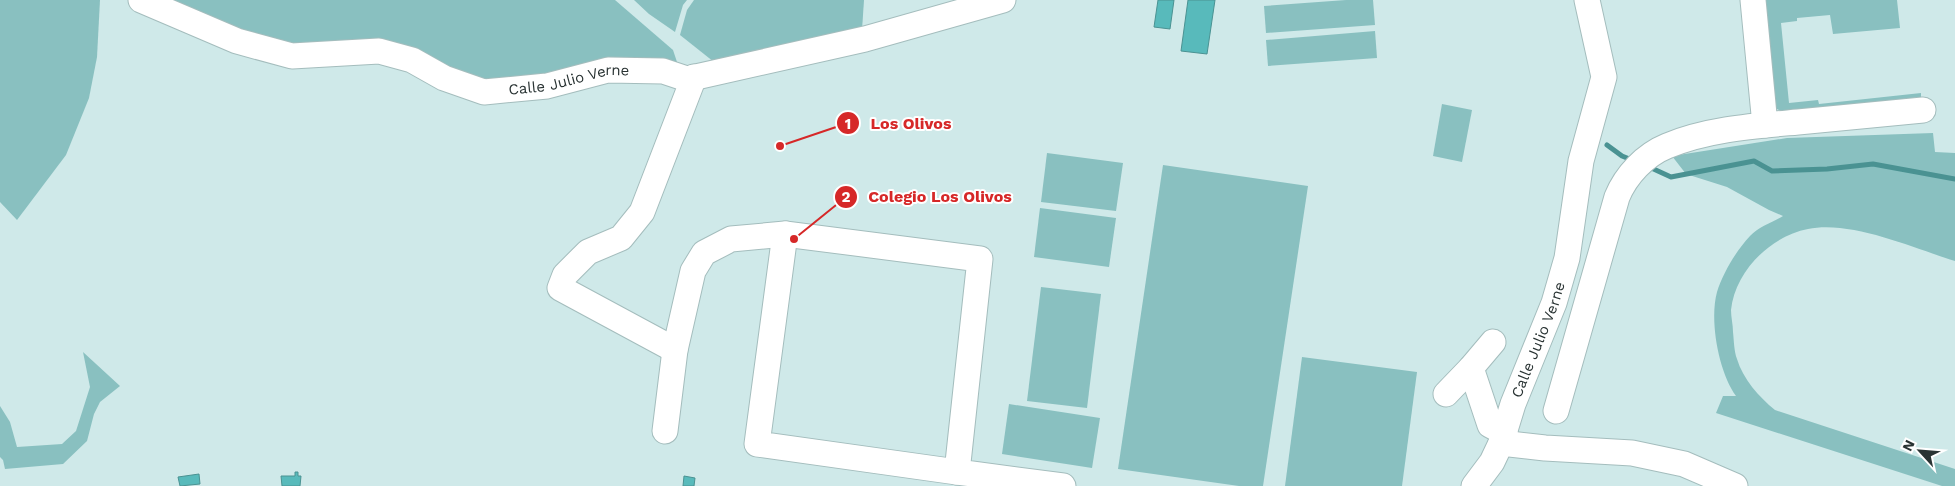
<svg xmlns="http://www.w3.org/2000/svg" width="1955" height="486" font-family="'Work Sans',sans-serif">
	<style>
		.green { fill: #89c0c0 }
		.water { fill: #58babb; stroke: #4a9292 }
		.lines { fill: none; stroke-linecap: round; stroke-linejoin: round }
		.stream { stroke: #4a9292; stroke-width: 5 }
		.minor-casing { stroke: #a4bdbd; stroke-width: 27 }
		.minor { stroke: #fff; stroke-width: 25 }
		.labels { text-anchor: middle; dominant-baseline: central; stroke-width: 4; stroke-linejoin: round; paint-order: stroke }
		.street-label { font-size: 15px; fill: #293333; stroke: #fff }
		.leader { fill: none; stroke: #d62828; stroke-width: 2 }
		.callout-dot { fill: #d62828; stroke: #fff; stroke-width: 2 }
		.mark-label { font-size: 15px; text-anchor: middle; font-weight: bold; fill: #fff }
		.callout-label { font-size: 16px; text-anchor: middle; font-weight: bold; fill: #d62828; stroke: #fff; stroke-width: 4; stroke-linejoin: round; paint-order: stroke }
	</style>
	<rect width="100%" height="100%" fill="#cfe9e9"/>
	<g class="green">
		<polygon points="0,0 100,0 97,57 89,98 66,155 17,220 0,202"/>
		<polygon points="157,0 615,0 673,50 678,65 481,83 286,46"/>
		<polygon points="634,0 687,0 683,5 675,32 649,14"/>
		<polygon points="694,0 864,0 862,30 714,62 680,35 687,10"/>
		<polygon points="1346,0 1373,0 1375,25 1266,33 1264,6"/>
		<polygon points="1760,0 1897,0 1900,28 1833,34 1830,15 1797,18 1797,21 1781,23 1789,103 1818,100 1819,104 1921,93 1921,97 1783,112 1775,108"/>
		<polygon points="1375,31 1377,58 1268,66 1266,40"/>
		<polygon points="1442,104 1472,110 1462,162 1433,156"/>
		<path d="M 1933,133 L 1935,152 L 1955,153 L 1955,261 C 1913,248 1851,220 1808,229 C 1771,236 1735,271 1731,310 C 1731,317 1733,325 1733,332 C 1734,341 1734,351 1737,359 C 1743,379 1759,397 1775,410 L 1955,469 L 1955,486 L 1942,486 L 1716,413 L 1723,396 L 1736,396 C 1719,373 1709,321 1717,292 C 1723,273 1736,251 1750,236 C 1758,227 1773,222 1783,216 L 1769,210 L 1727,187 L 1686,174 L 1672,156 L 1787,138 Z"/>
		<polygon points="1047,153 1123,163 1116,211 1041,202"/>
		<polygon points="1163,165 1308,186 1263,486 1239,486 1118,469"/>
		<polygon points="1040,208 1116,218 1109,267 1034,257"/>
		<polygon points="1041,287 1101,294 1087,408 1027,401"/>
		<polygon points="83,352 120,386 100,402 94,414 87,441 63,464 5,469 3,460 0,457 0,406 10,422 17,447 62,444 76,431 90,387"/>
		<polygon points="1302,357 1417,372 1402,486 1285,486"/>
		<polygon points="1009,404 1100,418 1092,468 1002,454"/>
	</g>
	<g class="water">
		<polygon points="1158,0 1174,0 1170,29 1154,27"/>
		<polygon points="1188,0 1215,0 1207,54 1181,51"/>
		<polygon points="295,472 298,472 298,476 301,476 300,486 282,486 281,476 295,476"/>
		<polygon points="199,474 200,484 180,486 178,477"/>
		<polygon points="684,476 695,478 694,486 683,486"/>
	</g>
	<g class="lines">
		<g class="stream">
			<polyline points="1607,145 1622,156 1632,160"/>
			<polyline points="1647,166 1671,177 1754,161 1772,171 1827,169 1873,164 1955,179"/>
		</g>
		<g class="minor-casing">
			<g id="minor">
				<path id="s1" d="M 141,0 L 237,41 L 292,56 L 379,51 L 412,60 L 444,78 L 484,92 L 547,86 L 608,70 L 663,71 L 687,79 L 865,39 L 1003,0"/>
				<polyline points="1753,0 1765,125"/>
				<polyline points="785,234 757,444 957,472"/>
				<polyline points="675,350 560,288 565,275 588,252 621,238 642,212 694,77"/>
				<polyline points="1471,368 1490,425 1505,433"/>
				<polyline points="1446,394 1471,368 1493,342"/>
				<path d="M 1556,411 L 1617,197 C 1626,175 1645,155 1667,146 C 1708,129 1754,126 1798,122 C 1839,118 1881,114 1923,110"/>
				<polyline points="665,431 675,350 693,271 704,253 731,239 785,234 980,259 957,472 1063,486"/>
				<polyline points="1501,443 1545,448 1632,453 1684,464 1735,486"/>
				<path id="s2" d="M 1474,486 L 1492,462 L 1501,443 L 1513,404 L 1554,303 L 1567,258 L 1581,161 L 1604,77 L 1587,0"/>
			</g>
		</g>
		<use href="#minor" class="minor"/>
	</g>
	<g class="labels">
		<g class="street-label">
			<text stroke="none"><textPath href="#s1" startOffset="448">Calle Julio Verne</textPath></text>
			<text stroke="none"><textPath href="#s2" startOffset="161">Calle Julio Verne</textPath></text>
		</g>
	</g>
	<path class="leader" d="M780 146L848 123M794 239L846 197"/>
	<g class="callout-dot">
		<circle cx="780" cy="146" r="5"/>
		<circle cx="794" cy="239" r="5"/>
		<circle cx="848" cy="123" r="12"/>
		<circle cx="846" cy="197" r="12"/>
	</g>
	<g class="mark-label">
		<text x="848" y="129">1</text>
		<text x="846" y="202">2</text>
	</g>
	<g class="callout-label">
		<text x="911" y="129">Los Olivos</text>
		<text x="940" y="202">Colegio Los Olivos</text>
	</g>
	<g transform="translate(1920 451) rotate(296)" stroke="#ffffff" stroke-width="4" paint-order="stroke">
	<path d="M0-4L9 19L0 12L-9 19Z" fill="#293333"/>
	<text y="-8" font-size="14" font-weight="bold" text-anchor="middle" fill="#293333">N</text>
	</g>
</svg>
